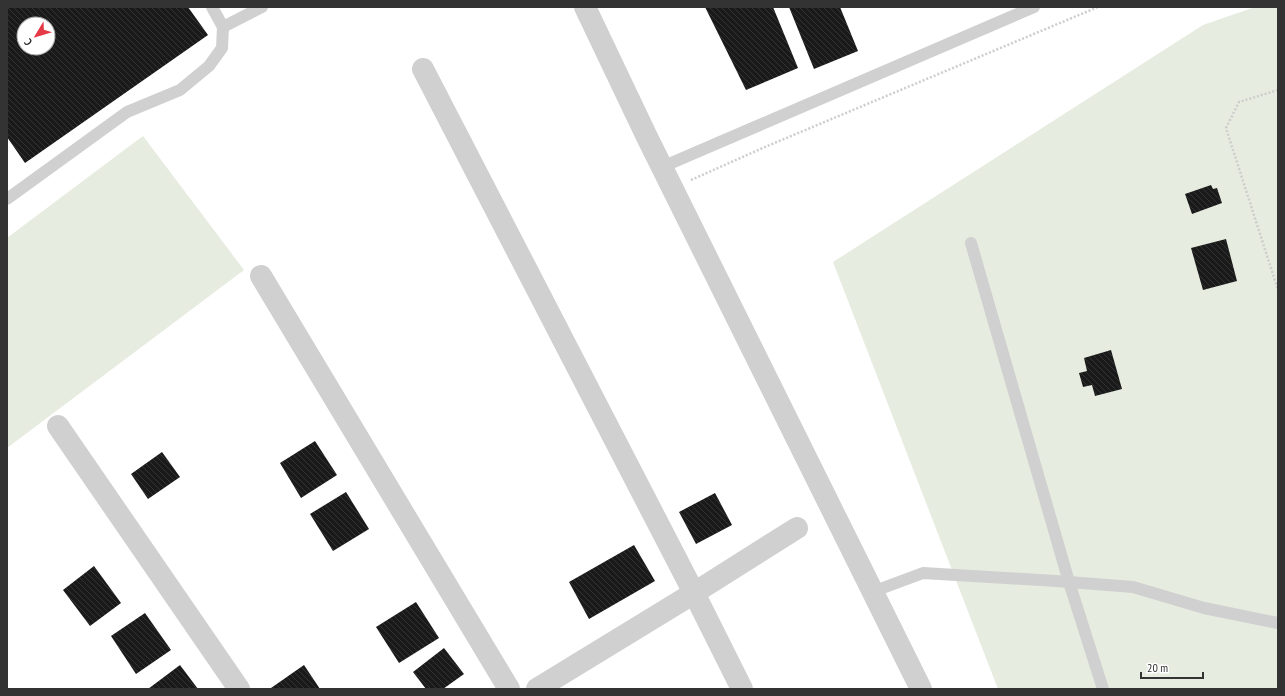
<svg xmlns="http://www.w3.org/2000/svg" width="1285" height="696" font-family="'PT Sans Narrow',sans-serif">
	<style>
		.green { fill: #e6ecdf }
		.building { fill: url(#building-back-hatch); fill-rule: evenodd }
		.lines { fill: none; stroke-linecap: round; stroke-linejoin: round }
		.path { stroke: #cdcdcd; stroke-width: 2.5; stroke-dasharray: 2 2; stroke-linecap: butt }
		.service { stroke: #d0d0d0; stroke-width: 12 }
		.minor { stroke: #d0d0d0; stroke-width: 22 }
		.tertiary { stroke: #d0d0d0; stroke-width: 22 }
	</style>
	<defs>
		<pattern id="building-back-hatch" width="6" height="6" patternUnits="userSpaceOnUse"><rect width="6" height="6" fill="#1a1a1a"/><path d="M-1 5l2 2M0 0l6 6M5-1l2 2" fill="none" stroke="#333"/></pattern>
	</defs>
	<rect width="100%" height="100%" fill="#fff"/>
	<g class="green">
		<polygon points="1255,7 1278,7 1278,689 998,689 833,262 1203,25"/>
		<polygon points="143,136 244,270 7,448 7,238"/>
	</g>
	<g class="building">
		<path d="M 7,7 L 188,7 L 208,35 L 25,163 L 7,137 ZM 24,24 L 48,24 L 48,48 L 24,48 Z"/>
		<polygon points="705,7 773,7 798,68 746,90"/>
		<polygon points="789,7 840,7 858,51 814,69"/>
		<polygon points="1211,185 1213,189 1217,188 1222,203 1192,214 1185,194"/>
		<polygon points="1226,239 1237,281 1203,290 1191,248"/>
		<polygon points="1111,350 1122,389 1095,396 1092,385 1083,387 1079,373 1087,371 1084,358"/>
		<polygon points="315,441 337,475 301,498 280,463"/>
		<polygon points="162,452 180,477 148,499 131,474"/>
		<polygon points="346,492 369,529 333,551 310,514"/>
		<polygon points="715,493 732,525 696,544 679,512"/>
		<polygon points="634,545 655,581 589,619 569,582"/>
		<polygon points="94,566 121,603 90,626 63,590"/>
		<polygon points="416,602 439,638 399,663 376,627"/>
		<polygon points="145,613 171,650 136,674 111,636"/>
		<polygon points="444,648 464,674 443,689 426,689 413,672"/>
		<polygon points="180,665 198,689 148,689"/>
		<polygon points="304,665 320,689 272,689 271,688"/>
	</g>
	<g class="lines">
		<g class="path">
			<polyline points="1278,90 1239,102 1226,128 1278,290"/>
			<polyline points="691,180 765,147 1098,7"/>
		</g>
		<g class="service">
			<polyline points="212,7 223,27"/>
			<polyline points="662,167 1034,7"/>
			<polyline points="7,199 127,112 180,90 209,66 222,48 223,27 262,7"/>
			<polyline points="971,243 1069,582 1103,689"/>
			<polyline points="872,592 923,573 1056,581 1133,587 1204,608 1278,623"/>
		</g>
		<g class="minor">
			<polyline points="423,69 694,593 797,528"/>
			<polyline points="261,276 509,689"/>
			<polyline points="58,426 239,689"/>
			<polyline points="537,689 694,593 742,689"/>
		</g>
		<polyline class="tertiary" points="585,7 646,135 921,689"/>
	</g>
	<rect width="1285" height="696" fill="none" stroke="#333333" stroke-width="16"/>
	<g transform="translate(36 36) rotate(232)"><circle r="19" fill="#ffffff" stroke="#adadad"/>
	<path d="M0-3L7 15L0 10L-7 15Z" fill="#e63946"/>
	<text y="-6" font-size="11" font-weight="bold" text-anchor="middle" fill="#333333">С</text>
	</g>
	<path d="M1141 672v6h62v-6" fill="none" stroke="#333333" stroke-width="2"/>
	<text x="1147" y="672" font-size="12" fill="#333333" stroke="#ffffff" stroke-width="3" paint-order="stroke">20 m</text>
</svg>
